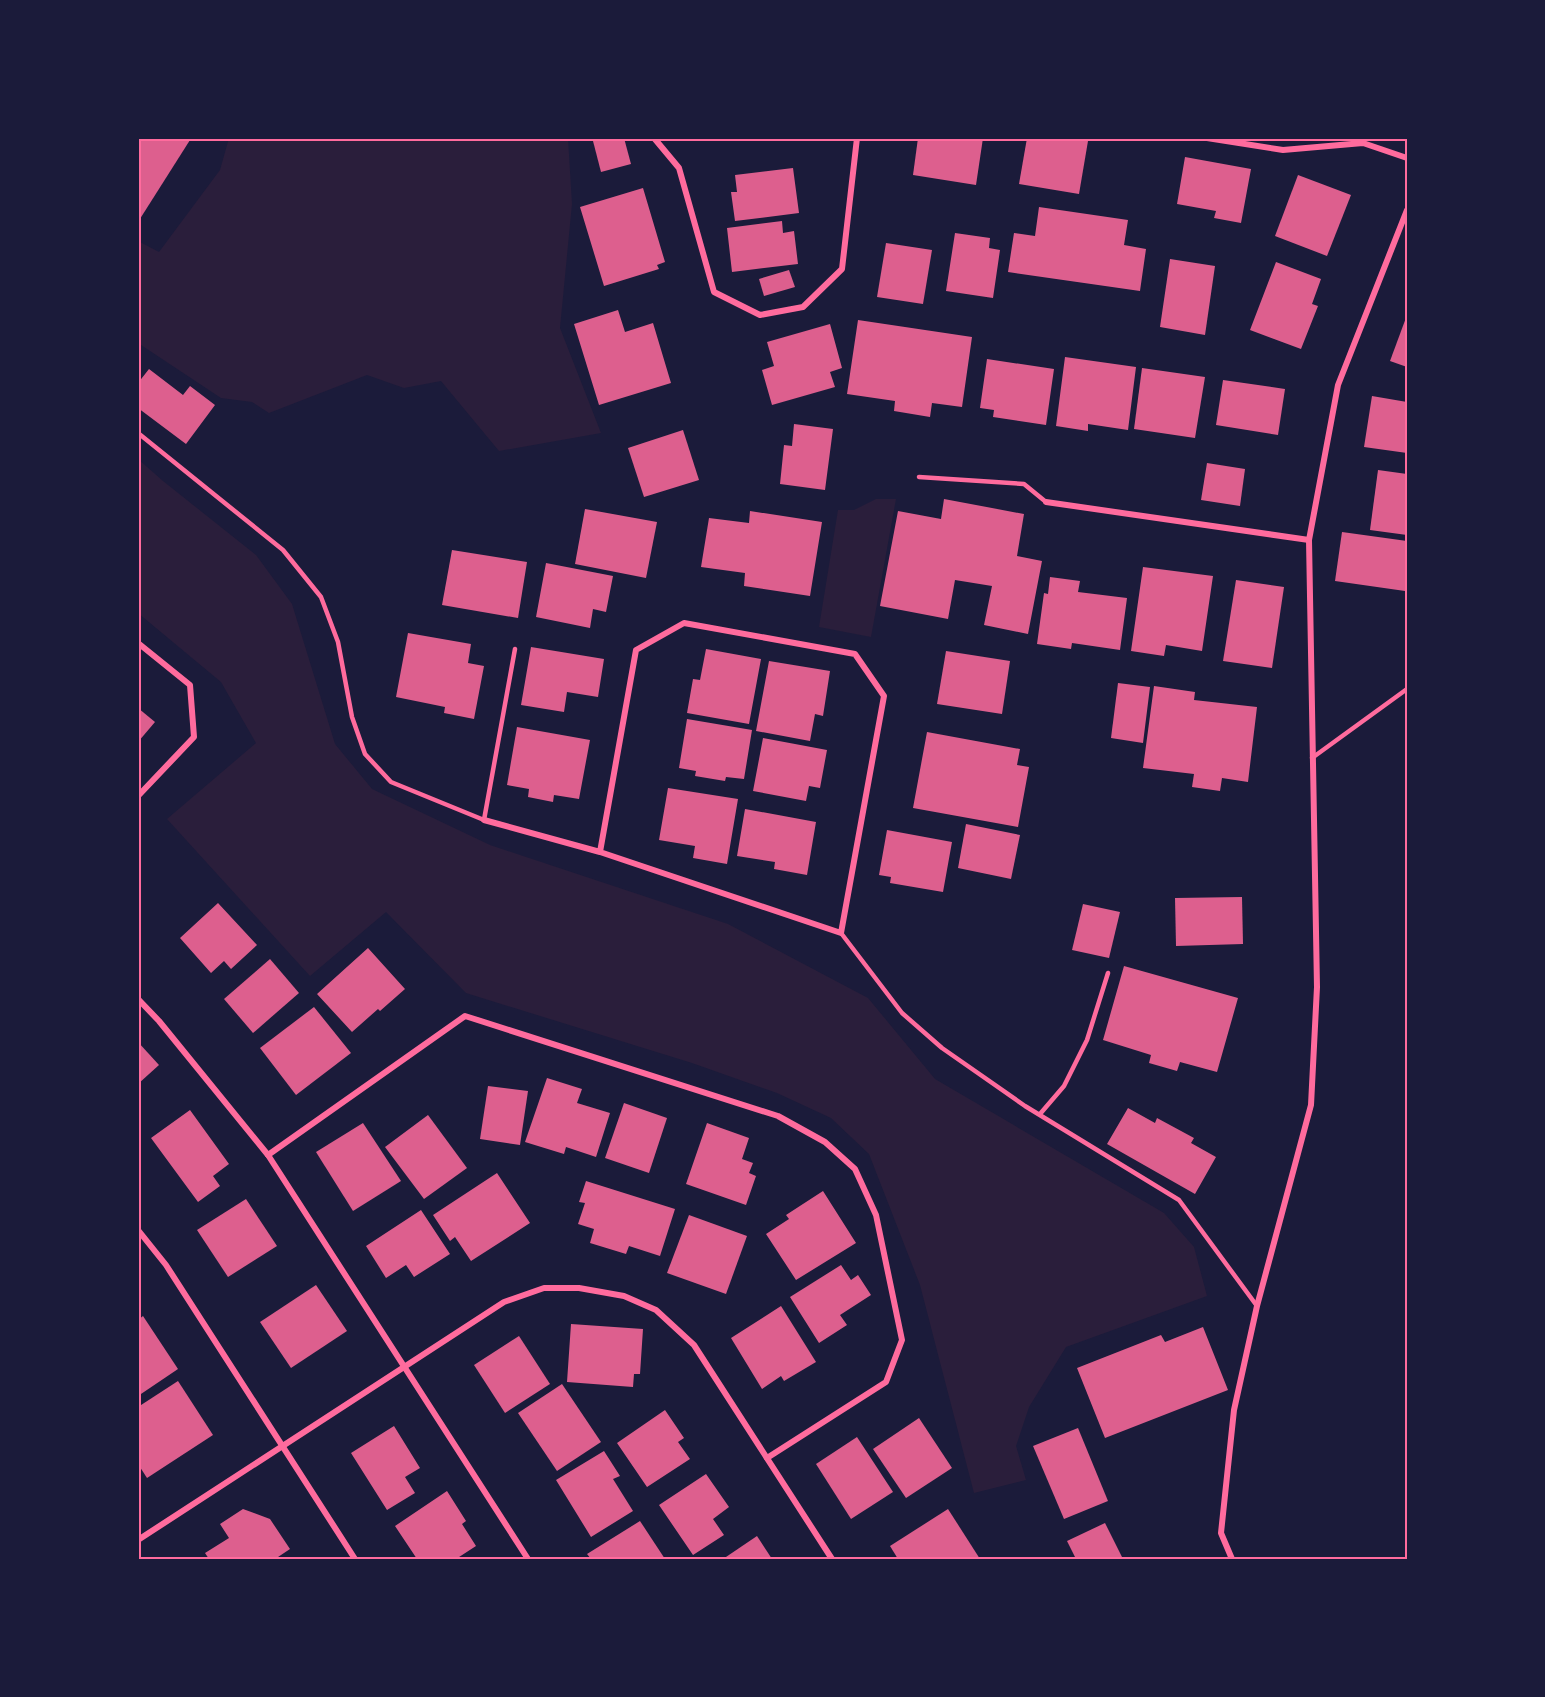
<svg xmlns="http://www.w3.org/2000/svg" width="1545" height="1697" font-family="'Space Grotesk',sans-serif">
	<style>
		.green { fill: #2a1e3b }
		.building { fill: #dd5f8e }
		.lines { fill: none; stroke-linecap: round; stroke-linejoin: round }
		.service { stroke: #ff6b9d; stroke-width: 4.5 }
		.minor { stroke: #ff6b9d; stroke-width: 6 }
		.neatline { fill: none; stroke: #ff6b9d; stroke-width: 2 }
	</style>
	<rect width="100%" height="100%" fill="#1b1b3a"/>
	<g class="green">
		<polygon points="229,138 568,138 572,204 560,328 601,433 499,451 441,381 404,388 367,375 269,413 252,402 221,398 138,343 138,241 159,252 220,170"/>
		<polygon points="138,459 163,481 256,555 292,604 335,744 372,789 490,845 728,924 868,998 935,1079 1164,1213 1194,1247 1207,1296 1066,1347 1029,1407 1016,1446 1026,1480 974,1493 920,1285 869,1154 831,1118 777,1093 692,1063 466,993 386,912 310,976 167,819 256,743 221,682 138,613"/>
		<polygon points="876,499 896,499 871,637 819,627 838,510 854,510"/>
	</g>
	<g class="building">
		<polygon points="138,138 189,138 190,140 138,222"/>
		<polygon points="603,138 624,138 631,164 601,172 593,141"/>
		<polygon points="918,138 983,138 976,185 913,175"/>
		<polygon points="1027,138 1067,138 1088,141 1079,194 1019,184"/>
		<polygon points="1185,157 1251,169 1241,223 1214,218 1216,211 1177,204"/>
		<polygon points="793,168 799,213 735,221 731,192 737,192 735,175"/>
		<polygon points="1298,175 1351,195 1327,256 1275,236"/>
		<polygon points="643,188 665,262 657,265 659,269 604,286 580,207"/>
		<polygon points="1039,207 1128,220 1124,245 1146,249 1140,291 1008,272 1014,233 1035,236"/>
		<polygon points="782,221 783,233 794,231 798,264 732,272 727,228"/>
		<polygon points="955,233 990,238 989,248 1000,250 993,298 946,291"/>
		<polygon points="886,243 932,250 923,304 877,297"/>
		<polygon points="1170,259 1215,266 1205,335 1160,327"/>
		<polygon points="1276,262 1321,279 1312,304 1318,306 1301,349 1250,330"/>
		<polygon points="789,270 795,287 764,296 759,279"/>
		<polygon points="618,310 625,332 653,323 671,383 599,405 574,324"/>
		<polygon points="1407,315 1407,367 1390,361"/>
		<polygon points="858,320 972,337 962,407 932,403 930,417 894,411 895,401 847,394"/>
		<polygon points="830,324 842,368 830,372 835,387 772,405 762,370 774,366 767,342"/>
		<polygon points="1065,357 1136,367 1128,430 1088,424 1088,431 1056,426"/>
		<polygon points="987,359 1054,369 1046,425 993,417 994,410 980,408"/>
		<polygon points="1142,368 1205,377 1195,438 1134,429"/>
		<polygon points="149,369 183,395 190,386 215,405 186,444 138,408 138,383"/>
		<polygon points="1223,380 1285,389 1278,435 1216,425"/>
		<polygon points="1372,396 1407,402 1407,453 1364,447"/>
		<polygon points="794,424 833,429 825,490 780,484 784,445 792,446"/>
		<polygon points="683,430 699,480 644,497 628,448"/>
		<polygon points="1207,463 1245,469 1240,506 1201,500"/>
		<polygon points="1378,470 1407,474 1407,535 1370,530"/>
		<polygon points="944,499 1024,514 1017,556 1042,561 1028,634 984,625 992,586 955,580 948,619 880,606 898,511 941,519"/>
		<polygon points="585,509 657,522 646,578 575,564"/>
		<polygon points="750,511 822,522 810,596 744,586 745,573 701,567 709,518 749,523"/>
		<polygon points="1342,532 1407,541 1405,591 1335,581"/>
		<polygon points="452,550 527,562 518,618 442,605"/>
		<polygon points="546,563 613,576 606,612 593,609 590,628 536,617"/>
		<polygon points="1143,567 1213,576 1202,651 1166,645 1164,656 1131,651"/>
		<polygon points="1050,577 1080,581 1078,592 1127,598 1120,650 1072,643 1071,649 1037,644 1044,593 1048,594"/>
		<polygon points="1236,580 1284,587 1272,668 1223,661"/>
		<polygon points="408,633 471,644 468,663 484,666 474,719 444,713 445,707 396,697"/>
		<polygon points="531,647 604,659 598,697 567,692 564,712 521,705"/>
		<polygon points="706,649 761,659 749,724 687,713 693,679 700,680"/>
		<polygon points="946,651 1010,661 1002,714 937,704"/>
		<polygon points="769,661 830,671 823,716 815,714 810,741 756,731"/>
		<polygon points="1118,683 1150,687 1143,743 1111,738"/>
		<polygon points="1154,686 1195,692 1194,700 1257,707 1248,782 1222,778 1220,791 1192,787 1194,774 1143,768"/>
		<polygon points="138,708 155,722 138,742"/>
		<polygon points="687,719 752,730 744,779 726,777 725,781 695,776 696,771 679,768"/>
		<polygon points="517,727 590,740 579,799 554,795 553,802 528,797 529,789 507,785"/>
		<polygon points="927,732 1020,749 1017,765 1029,767 1018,827 913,808"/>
		<polygon points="763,738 827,750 820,788 809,786 806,801 753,791"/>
		<polygon points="668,788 738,799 727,864 693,858 695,846 659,840"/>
		<polygon points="745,809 816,822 807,875 774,869 775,862 737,856"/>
		<polygon points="966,824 1020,835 1011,879 958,868"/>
		<polygon points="887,830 952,842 943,892 890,883 891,877 879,875"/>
		<polygon points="1242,897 1243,944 1176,946 1175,898"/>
		<polygon points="218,903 257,945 231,969 224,961 211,973 180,938"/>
		<polygon points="1083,904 1120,912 1109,958 1072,950"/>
		<polygon points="368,948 405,989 380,1011 378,1009 352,1032 317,994"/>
		<polygon points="270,959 299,993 253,1033 224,999"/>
		<polygon points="1124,966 1238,998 1217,1072 1180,1062 1177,1071 1149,1063 1151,1055 1103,1040"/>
		<polygon points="314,1007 351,1053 296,1095 260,1048"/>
		<polygon points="138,1042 159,1065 138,1084"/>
		<polygon points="547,1078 582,1089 577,1103 610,1113 596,1157 566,1147 564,1154 525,1142"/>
		<polygon points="488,1086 528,1091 520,1145 480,1139"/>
		<polygon points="624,1103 667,1118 649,1173 605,1158"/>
		<polygon points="1128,1108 1155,1123 1157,1118 1194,1138 1191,1143 1216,1157 1195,1194 1107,1144"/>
		<polygon points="190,1110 229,1164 213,1176 220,1186 198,1202 151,1138"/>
		<polygon points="428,1115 467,1168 424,1199 385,1147"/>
		<polygon points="363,1123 401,1181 353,1211 316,1152"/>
		<polygon points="707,1123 749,1138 742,1159 753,1163 749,1173 756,1176 746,1205 686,1184"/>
		<polygon points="497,1173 530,1223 471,1261 455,1237 450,1241 433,1215"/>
		<polygon points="586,1181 675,1209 660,1256 629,1246 626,1254 590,1243 594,1229 578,1224 585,1203 579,1202"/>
		<polygon points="823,1191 856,1243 796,1280 766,1234 789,1219 786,1215"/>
		<polygon points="246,1199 277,1246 228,1277 197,1230"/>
		<polygon points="421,1210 450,1254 414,1277 406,1265 386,1278 366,1246"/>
		<polygon points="689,1215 747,1236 726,1294 667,1273"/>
		<polygon points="841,1265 851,1280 858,1275 871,1295 840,1315 847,1325 819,1343 790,1297"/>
		<polygon points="316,1285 347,1331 291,1368 260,1322"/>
		<polygon points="781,1306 816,1362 784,1381 781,1376 762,1389 731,1338"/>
		<polygon points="143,1316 178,1369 138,1396 138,1320"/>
		<polygon points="571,1324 643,1329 640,1374 634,1374 633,1387 567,1382"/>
		<polygon points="1203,1327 1228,1390 1105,1438 1077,1368 1161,1335 1165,1342"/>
		<polygon points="519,1336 550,1384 505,1413 474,1365"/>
		<polygon points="178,1381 213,1435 147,1478 138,1464 138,1407"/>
		<polygon points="562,1384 601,1442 557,1471 518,1413"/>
		<polygon points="665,1410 684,1438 678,1442 690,1459 647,1487 617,1443"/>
		<polygon points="919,1418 952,1468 906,1498 873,1449"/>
		<polygon points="394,1426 420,1468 405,1477 415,1493 387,1510 351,1453"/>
		<polygon points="1078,1428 1108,1501 1064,1519 1033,1446"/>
		<polygon points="857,1437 893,1492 851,1519 816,1464"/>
		<polygon points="604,1451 620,1476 613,1479 633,1511 591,1537 556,1480"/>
		<polygon points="706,1474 729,1507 713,1519 724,1535 693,1555 659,1505"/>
		<polygon points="447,1491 466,1521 462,1524 476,1546 456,1559 417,1559 395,1526"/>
		<polygon points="243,1509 270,1519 290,1549 275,1559 209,1559 205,1553 229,1538 220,1524"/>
		<polygon points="948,1509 980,1559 898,1559 890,1546"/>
		<polygon points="640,1521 665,1559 591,1559 587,1554"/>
		<polygon points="1105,1523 1123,1559 1076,1559 1067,1541"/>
		<polygon points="757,1536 772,1559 723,1559"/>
	</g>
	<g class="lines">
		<g class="service">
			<polyline points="138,433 283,550 321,597 338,642 352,717 365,754 391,782 484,820 515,649"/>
			<polyline points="919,477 1024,484 1046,502"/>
			<polyline points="1312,758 1407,689"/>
			<polyline points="841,933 902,1013 942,1048 1025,1106 1179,1200 1257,1306"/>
			<polyline points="1040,1114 1064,1086 1087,1040 1108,973"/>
		</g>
		<g class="minor">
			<polyline points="654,138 679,168 714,292 760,315 803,307 842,269 857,138"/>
			<polyline points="1207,138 1283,150 1363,143 1407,158"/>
			<polyline points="1046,502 1309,540"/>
			<polyline points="138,643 190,685 194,737 138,796"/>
			<polyline points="484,820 600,852 841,933 884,696 855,654 684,623 636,650 600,852"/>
			<polyline points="138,999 159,1021 268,1155 528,1559"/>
			<polyline points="268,1155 465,1016 778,1116 825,1142 855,1169 876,1215 902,1340 886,1382 767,1458"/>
			<polyline points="138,1230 166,1265 355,1559"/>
			<polyline points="138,1540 504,1302 544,1288 579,1288 624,1296 656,1310 694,1345 832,1559"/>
			<polyline points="1232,1559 1221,1533 1234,1410 1257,1306 1311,1105 1317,987 1309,540 1338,385 1407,210"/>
		</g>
	</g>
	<rect width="1545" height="1697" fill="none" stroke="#1b1b3a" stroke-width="279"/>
	<rect x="140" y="140" width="1266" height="1418" class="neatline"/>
</svg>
